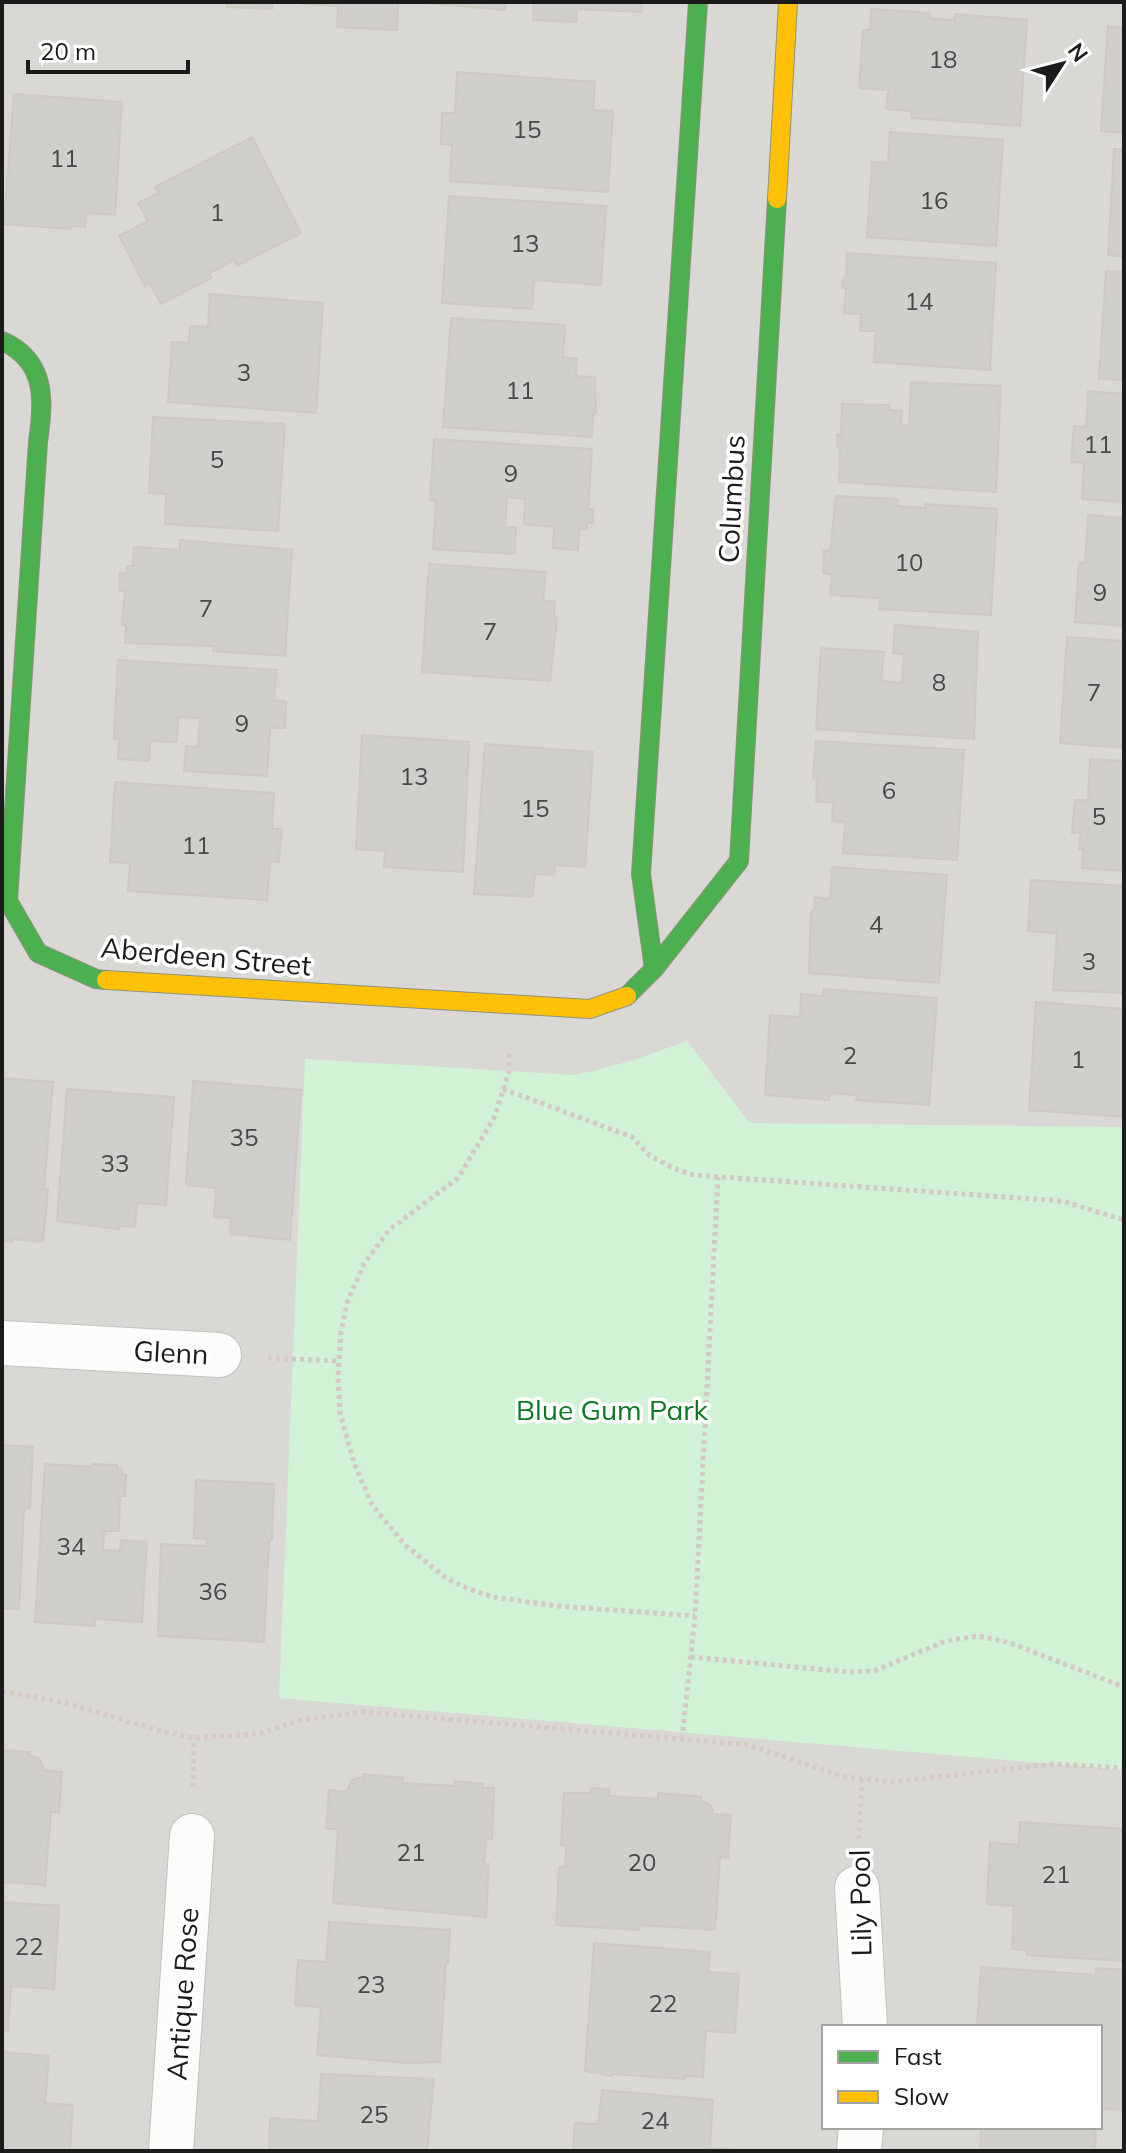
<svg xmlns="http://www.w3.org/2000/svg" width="1126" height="2153" font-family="Mulish,sans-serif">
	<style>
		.residential { fill: #d9d8d5; fill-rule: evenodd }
		.park { fill: #d1f2d5 }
		.building { fill: #d0cfcb; stroke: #cdcac5; stroke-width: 2 }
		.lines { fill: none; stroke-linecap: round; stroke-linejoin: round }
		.street-casing { stroke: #c2c2c0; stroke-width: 46 }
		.fast-casing { stroke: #8f937c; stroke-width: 20 }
		.slow-casing { stroke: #8f937c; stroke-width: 20 }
		.path { stroke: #d6c8c3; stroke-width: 5; stroke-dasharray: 4 4; stroke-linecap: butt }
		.street { stroke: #fcfcfb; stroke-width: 44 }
		.fast { stroke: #4caf50; stroke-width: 18 }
		.slow { stroke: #ffc107; stroke-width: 18 }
		.labels { text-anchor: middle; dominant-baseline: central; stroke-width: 7; stroke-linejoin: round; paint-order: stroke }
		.number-label { font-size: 24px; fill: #484847 }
		.street-label { font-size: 28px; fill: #1b1b1b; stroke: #fff }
		.park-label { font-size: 28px; fill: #0b7822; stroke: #fff }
	</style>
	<rect width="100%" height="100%" fill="#eae9e4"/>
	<path class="residential" d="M 2,2 L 1124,2 L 1124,2151 L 2,2151 ZM 824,2027 L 1100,2027 L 1100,2127 L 824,2127 Z"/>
	<polygon class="park" points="687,1041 750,1123 1124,1127 1124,1770 279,1698 305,1059 576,1075 631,1061"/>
	<g class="building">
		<polygon points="227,2 272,2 272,9 227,7"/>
		<polygon points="303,2 398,2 397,30 337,27 338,6 303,4"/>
		<polygon points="412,2 506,2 505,10"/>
		<polygon points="534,2 642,2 642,12 577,9 577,22 533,20"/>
		<polygon points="871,9 930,13 930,18 954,20 955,14 1027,20 1020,126 911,118 911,111 886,109 888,90 859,88 863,30 870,30"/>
		<polygon points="1108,26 1124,28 1124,133 1101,131"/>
		<polygon points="457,72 595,82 593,110 613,111 608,192 450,181 452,145 441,144 442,113 455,113"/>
		<polygon points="14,94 122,102 115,215 86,213 85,227 70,226 70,229 4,224"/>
		<polygon points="890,132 1003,140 996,246 867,237 872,162 888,163"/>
		<polygon points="252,137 301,233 237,266 234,260 209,273 212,278 161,304 150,283 145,286 119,236 148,221 138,203 159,193 155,187"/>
		<polygon points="1114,149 1124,149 1124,257 1108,255"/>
		<polygon points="449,196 606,206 601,285 534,280 532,309 442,303"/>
		<polygon points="847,253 996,263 990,370 874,362 876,331 860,331 861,314 844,313 846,288 842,288 843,278 846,278"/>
		<polygon points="1106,271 1124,272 1124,380 1099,379"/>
		<polygon points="210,294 323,303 316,413 168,402 172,342 189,343 190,326 208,327"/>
		<polygon points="451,318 565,325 563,357 577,359 576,376 595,377 596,413 593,414 592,437 443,427"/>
		<polygon points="911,382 1001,386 996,492 839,482 840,446 837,446 837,434 841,435 842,404 889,405 889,410 902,411 901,425 909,426"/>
		<polygon points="1088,391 1124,394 1124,502 1082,499 1084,463 1071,462 1074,426 1086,427"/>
		<polygon points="153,417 285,424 278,531 165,524 166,494 149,493"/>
		<polygon points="434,439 592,449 588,509 593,509 593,523 587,523 587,529 579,529 578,550 553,548 554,527 524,524 525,499 507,497 505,527 516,527 515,554 433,549 436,501 430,500"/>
		<polygon points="836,496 898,499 897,506 925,508 925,504 997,509 991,615 879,609 880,598 830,595 832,574 823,573 824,550 830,551"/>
		<polygon points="1088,515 1124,518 1124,626 1075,622 1079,562 1085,563"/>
		<polygon points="180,540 292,550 285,656 213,651 214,646 125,643 126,625 122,625 125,591 119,591 120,573 126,574 127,566 133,566 134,547 180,550"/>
		<polygon points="429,564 546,572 543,601 555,602 554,618 557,618 550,681 422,672"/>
		<polygon points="895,625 978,632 974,739 816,729 821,648 884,652 881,681 902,683 904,654 893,653"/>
		<polygon points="1067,637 1124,641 1124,748 1060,743"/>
		<polygon points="118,660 277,670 274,700 286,702 285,728 270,728 267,776 184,771 186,746 198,747 200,718 178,717 177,742 150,741 149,761 118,759 119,739 114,739"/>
		<polygon points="362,735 469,742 463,872 384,867 385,851 356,849"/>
		<polygon points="816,741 964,750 957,860 843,853 845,822 832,821 833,803 816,801 817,779 813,778"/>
		<polygon points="485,744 593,752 585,867 555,865 554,875 535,874 532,897 474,894"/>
		<polygon points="1090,759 1124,761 1124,871 1082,868 1083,849 1079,849 1080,833 1072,833 1075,800 1088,800"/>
		<polygon points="115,782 274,793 272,829 282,829 279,862 270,861 267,900 128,891 130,863 110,862"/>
		<polygon points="832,867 947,875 939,983 809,973 811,910 814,911 815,897 830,899"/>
		<polygon points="1031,880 1124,886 1124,993 1053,990 1057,933 1028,931"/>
		<polygon points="824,989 937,998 929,1105 856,1100 857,1095 830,1093 829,1100 765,1095 770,1015 800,1017 801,994 823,996"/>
		<polygon points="1036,1002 1124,1009 1124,1117 1029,1110"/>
		<polygon points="2,1078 53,1082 44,1189 48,1189 43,1242 13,1239 12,1242 2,1241"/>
		<polygon points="193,1081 301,1090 290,1240 230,1234 231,1218 214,1217 216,1188 186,1185"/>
		<polygon points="67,1089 174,1097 166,1205 137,1203 135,1227 119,1226 119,1229 57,1221"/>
		<polygon points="2,1445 33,1447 30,1508 24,1509 19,1609 2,1608"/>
		<polygon points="45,1464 92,1467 92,1464 117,1465 117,1468 122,1469 122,1474 126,1475 125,1496 120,1496 119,1531 104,1531 103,1550 120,1551 121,1540 147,1542 142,1622 95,1619 95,1626 35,1622"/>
		<polygon points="196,1480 274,1484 272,1540 269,1540 264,1642 158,1636 161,1544 207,1546 207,1539 194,1538"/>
		<polygon points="2,1750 30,1752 29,1755 39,1758 44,1770 62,1772 59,1812 51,1812 45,1885 2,1882"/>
		<polygon points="363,1774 403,1778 402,1783 454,1786 455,1781 483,1784 483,1788 494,1788 492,1839 486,1839 484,1864 489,1864 486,1917 333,1903 338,1829 326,1829 329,1790 347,1792 351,1781 357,1778 363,1779"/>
		<polygon points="591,1788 609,1789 609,1796 658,1799 658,1793 701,1797 701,1800 712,1807 713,1814 731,1815 728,1858 720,1857 715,1930 640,1925 639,1930 556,1925 559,1867 565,1867 566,1845 561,1845 564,1793 590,1793"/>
		<polygon points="1020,1822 1124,1829 1124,1961 1027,1955 1027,1950 1012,1949 1014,1906 987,1904 990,1842 1019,1845"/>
		<polygon points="2,1902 59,1906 54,1989 11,1986 8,2031 2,2030"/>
		<polygon points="329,1922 450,1930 448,1963 446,1963 440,2062 409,2063 317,2055 321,2007 295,2005 298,1960 326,1962"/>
		<polygon points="594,1943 710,1952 708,1972 739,1974 735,2033 706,2031 703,2077 684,2076 685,2079 612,2074 612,2076 585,2071"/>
		<polygon points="981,1967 1096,1975 1096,1968 1124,1970 1124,2110 1100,2108 1100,2027 977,2027"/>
		<polygon points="2,2052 49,2056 45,2103 73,2105 70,2151 2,2151"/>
		<polygon points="321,2074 434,2079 427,2151 269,2151 270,2118 318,2121"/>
		<polygon points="602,2090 713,2100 710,2148 754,2151 573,2151 575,2123 598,2124"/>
		<polygon points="981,2127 1096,2127 1095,2151 980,2151"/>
	</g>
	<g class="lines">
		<g class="street-casing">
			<g id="street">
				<polyline points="2,1343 219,1355"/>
				<polyline points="857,1888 865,2027"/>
				<polyline points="171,2151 192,1836"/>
				<polyline points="859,2151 861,2127"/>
			</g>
		</g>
		<g class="fast-casing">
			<g id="fast">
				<path d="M 2,341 C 47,361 44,401 38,442 L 8,901 L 38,953 L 96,979 L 106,980"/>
				<polyline points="654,969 641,874 698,2"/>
				<polyline points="627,996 654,969 739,861 777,199"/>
			</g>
		</g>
		<g class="slow-casing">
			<g id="slow">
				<polyline points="777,199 788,2"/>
				<polyline points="106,980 590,1009 627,996"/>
			</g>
		</g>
		<g class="path">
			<polyline points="509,1054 509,1071 494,1118 458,1178 389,1230 364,1264 347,1303 341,1332 338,1377 340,1413 354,1463 372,1505 405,1545 447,1579 469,1589 493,1597 557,1606 695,1616"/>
			<polyline points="503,1089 632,1137 650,1156 673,1168 693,1175 1062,1201 1124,1220"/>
			<polyline points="268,1358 339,1361"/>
			<polyline points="691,1657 848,1672 874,1671 946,1641 978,1636 1010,1643 1124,1687"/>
			<polyline points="2,1691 66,1703 157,1730 194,1738 257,1734 305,1719 364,1712 728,1743 751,1746 846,1777 892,1782 1054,1764 1124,1768"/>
			<polyline points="682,1739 695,1616 718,1177"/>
			<polyline points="193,1787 194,1738"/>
			<polyline points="859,1839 862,1778"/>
		</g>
		<use href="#street" class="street"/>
		<use href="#fast" class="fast"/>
		<use href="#slow" class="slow"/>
	</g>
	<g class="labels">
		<g class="number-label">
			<text x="943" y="59">18</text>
			<text x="527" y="129">15</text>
			<text x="64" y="158">11</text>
			<text x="934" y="200">16</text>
			<text x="217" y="212">1</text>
			<text x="525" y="243">13</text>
			<text x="919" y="301">14</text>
			<text x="244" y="372">3</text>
			<text x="520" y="390">11</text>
			<text x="1098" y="444">11</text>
			<text x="217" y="459">5</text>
			<text x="511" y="473">9</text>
			<text x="909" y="562">10</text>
			<text x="1100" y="592">9</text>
			<text x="206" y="608">7</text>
			<text x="490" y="631">7</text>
			<text x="939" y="682">8</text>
			<text x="1094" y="692">7</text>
			<text x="242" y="723">9</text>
			<text x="414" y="776">13</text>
			<text x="889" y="790">6</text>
			<text x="535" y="808">15</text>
			<text x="1099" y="816">5</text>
			<text x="196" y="845">11</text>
			<text x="876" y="924">4</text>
			<text x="1089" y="961">3</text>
			<text x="850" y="1055">2</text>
			<text x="1078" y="1059">1</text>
			<text x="244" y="1137">35</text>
			<text x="115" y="1163">33</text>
			<text x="71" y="1546">34</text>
			<text x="213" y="1591">36</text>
			<text x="411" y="1852">21</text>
			<text x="642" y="1862">20</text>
			<text x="1056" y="1874">21</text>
			<text x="29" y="1946">22</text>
			<text x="371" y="1984">23</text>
			<text x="663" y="2003">22</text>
			<text x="374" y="2114">25</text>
			<text x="655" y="2120">24</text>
		</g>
		<g class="street-label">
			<text transform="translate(731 499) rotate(-87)">Columbus</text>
			<text transform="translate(206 956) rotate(5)">Aberdeen Street</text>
			<text transform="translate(171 1352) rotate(3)">Glenn</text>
			<text transform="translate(860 1903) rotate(-91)">Lily Pool</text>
			<text transform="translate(182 1994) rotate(-86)">Antique Rose</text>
		</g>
		<g class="park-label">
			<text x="612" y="1409">Blue Gum Park</text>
		</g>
	</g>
	<rect width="1126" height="2153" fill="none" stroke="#1b1b1b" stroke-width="8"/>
	<rect x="822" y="2025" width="280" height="104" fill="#ffffff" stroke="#a4a4a4" stroke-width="2"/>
	<rect x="838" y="2051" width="40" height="12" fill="#4caf50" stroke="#a4a4a4" stroke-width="2"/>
	<text x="894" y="2065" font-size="24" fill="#1b1b1b">Fast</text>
	<rect x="838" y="2091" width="40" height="12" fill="#ffc107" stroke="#a4a4a4" stroke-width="2"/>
	<text x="894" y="2105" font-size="24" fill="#1b1b1b">Slow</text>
	<g transform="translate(1062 64) rotate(54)" stroke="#ffffff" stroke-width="6" paint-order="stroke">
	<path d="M0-6L14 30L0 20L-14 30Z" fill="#1b1b1b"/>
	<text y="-12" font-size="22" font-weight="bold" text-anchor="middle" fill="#1b1b1b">N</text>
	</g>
	<path d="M28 60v12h160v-12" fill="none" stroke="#1b1b1b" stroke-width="4"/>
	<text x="40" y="60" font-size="24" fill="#1b1b1b" stroke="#ffffff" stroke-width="6" paint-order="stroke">20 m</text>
</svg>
